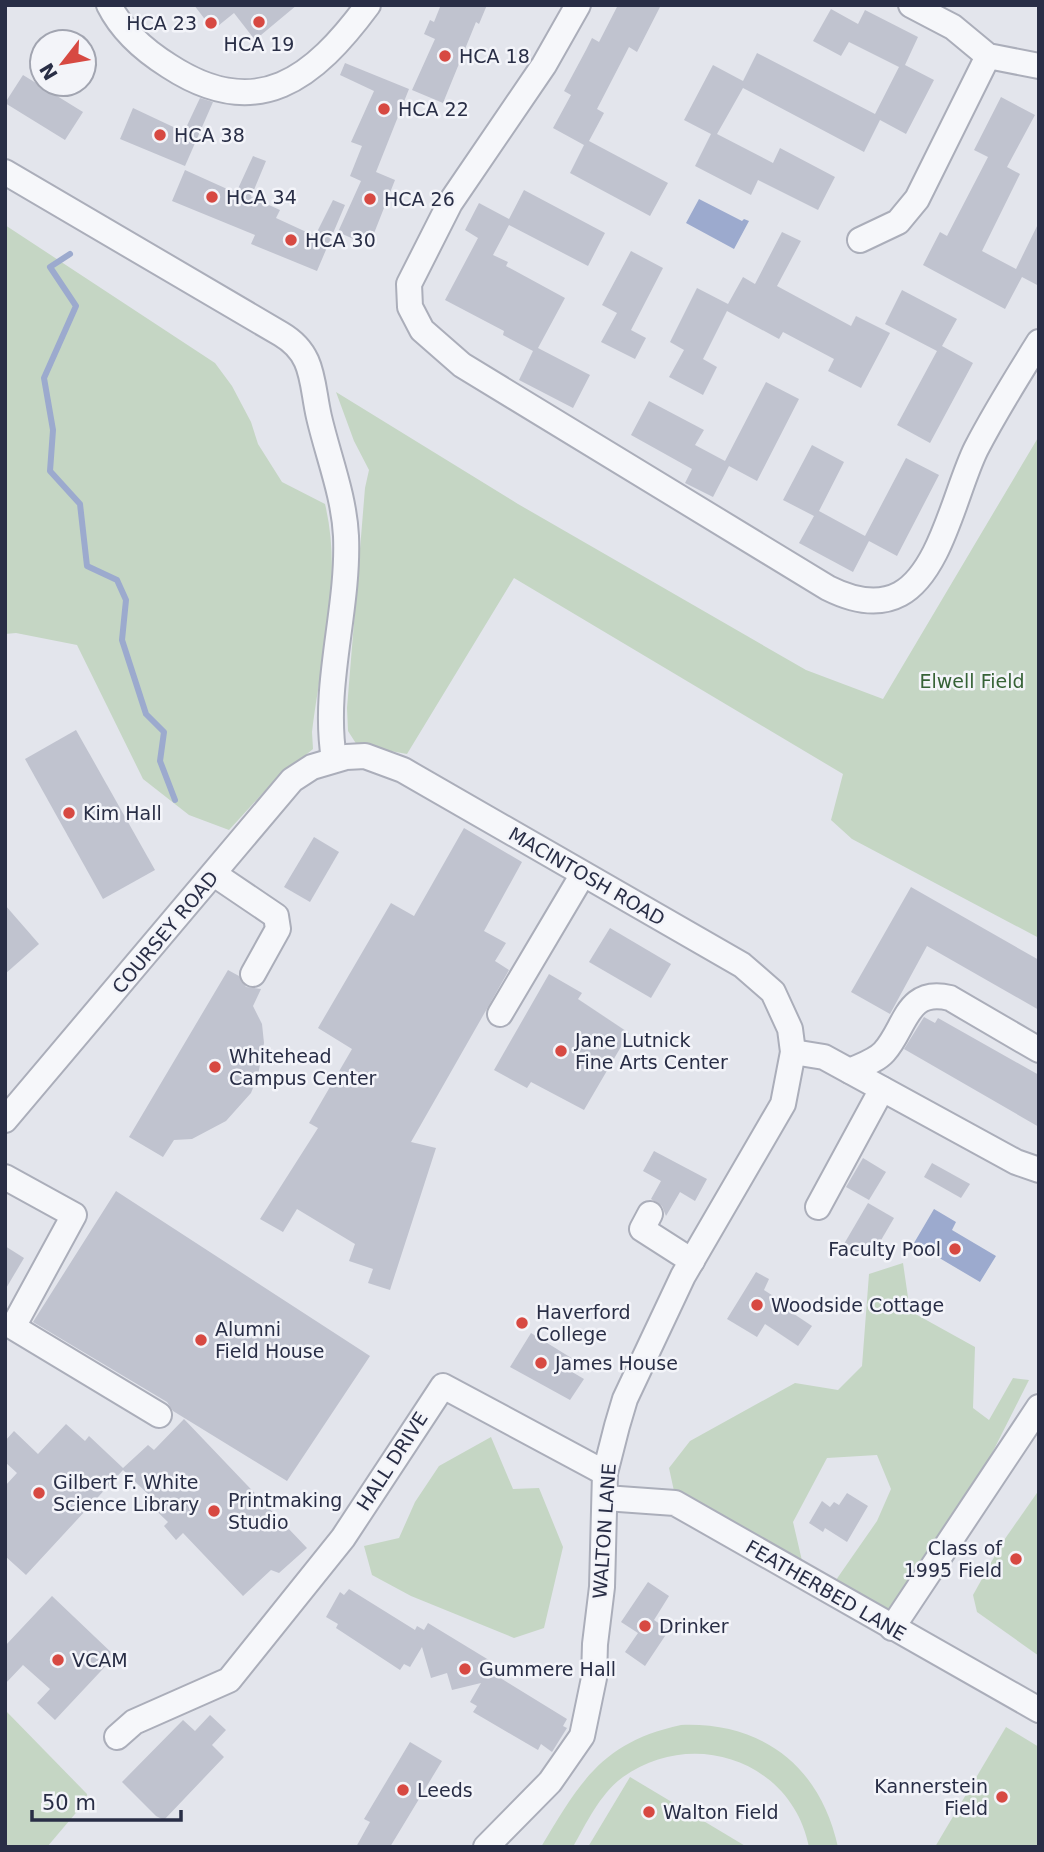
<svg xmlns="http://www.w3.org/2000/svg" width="1044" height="1852" font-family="'DejaVu Sans',sans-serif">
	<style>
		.green { fill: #c5d6c4 }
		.water { fill: #9caace }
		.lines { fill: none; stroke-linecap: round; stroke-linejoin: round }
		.stream { stroke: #9caace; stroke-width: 6 }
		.building { fill: #c0c3cf }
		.minor-casing { stroke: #abaeba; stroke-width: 28 }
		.minor { stroke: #f6f7fa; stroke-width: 24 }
		.poi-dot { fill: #d74942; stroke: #f3f4f9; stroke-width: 2.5 }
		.labels { text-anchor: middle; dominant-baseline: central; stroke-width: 5; stroke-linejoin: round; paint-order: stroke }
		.poi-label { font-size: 19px; fill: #292e46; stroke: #f3f4f9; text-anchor: start }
		.park-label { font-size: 19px; fill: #366236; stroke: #f3f4f9 }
		.street-label { font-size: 19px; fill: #292e46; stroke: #f3f4f9 }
	</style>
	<rect width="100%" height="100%" fill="#e3e5ec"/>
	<g class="green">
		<path d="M 5,225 L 215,363 L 232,386 L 251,422 L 258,444 L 282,482 L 325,504 C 343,578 321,658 312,732 L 313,749 L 273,782 L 229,830 L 189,815 L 143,779 L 77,645 L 16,633 L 5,634 Z"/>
		<polygon points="336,392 518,504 806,670 883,699 1039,436 1039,938 852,839 831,820 843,774 514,578 407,754 357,745 348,731 347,708 365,488 369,470 354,441"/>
		<polygon points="903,1263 910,1311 975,1347 973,1408 989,1420 1013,1378 1029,1380 980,1477 891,1610 855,1594 836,1580 877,1521 891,1489 877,1455 827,1458 793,1522 803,1565 706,1505 674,1491 669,1468 690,1441 795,1383 838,1390 862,1366 869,1274"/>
		<polygon points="491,1437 513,1489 539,1488 563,1547 544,1628 514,1638 411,1596 372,1575 364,1546 399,1538 415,1502 439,1466"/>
		<polygon points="1039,1490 1039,1656 977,1612 973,1595 1002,1543"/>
		<polygon points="5,1710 87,1794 86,1801 47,1847 5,1847"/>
		<path d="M 681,1725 C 763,1722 820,1766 838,1847 L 809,1847 C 792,1761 693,1727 623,1777 C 600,1794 587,1822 573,1847 L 541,1847 C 580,1782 602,1742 681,1725 Z"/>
		<polygon points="1006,1727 1039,1747 1039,1847 935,1847"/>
		<polygon points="630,1777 747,1847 588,1847"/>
	</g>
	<g class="water">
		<polygon points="699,199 742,221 744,219 749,221 734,249 686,223"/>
		<polygon points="934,1209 956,1222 952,1230 996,1256 980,1282 914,1243"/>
	</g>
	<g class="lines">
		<polyline class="stream" points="70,254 50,267 76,306 44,378 53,430 50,471 80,504 87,566 117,580 126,600 122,640 146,714 164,732 160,761 175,800"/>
	</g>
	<g class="building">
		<polygon points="194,5 297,5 255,40 234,13 213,30"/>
		<polygon points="437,5 487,5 479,24 476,22 443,103 412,90 435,39 424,34 430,20 434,22 440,7"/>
		<polygon points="618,5 661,5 637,52 629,47 597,109 604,113 589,141 668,183 650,216 570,173 584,145 553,128 571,95 564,91 586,50 592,38 599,42"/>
		<polygon points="831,9 858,24 865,10 918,37 905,65 934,80 906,134 880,120 864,152 743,88 717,134 773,163 780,148 835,177 818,210 758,180 751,195 695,166 711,134 684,120 713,65 743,81 757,53 875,114 899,67 849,42 841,56 813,41"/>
		<polygon points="345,63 409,89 376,172 395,180 369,246 338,232 361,181 350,176 362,146 351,142 374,91 340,75"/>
		<polygon points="23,75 83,112 65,140 5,103"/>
		<polygon points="1001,97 1035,115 1007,167 1020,174 982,251 1016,269 1039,222 1039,286 1022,277 1005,309 923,265 940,232 947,236 988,157 974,150"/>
		<polygon points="200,98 213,102 185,166 120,139 133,108 184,132"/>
		<polygon points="253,156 266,161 251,197 280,210 276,218 315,236 333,200 345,205 317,271 251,244 255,235 172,201 185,170 236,193"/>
		<polygon points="524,190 605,233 588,266 509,225 493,255 508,262 506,266 565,298 538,348 590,375 573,408 519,380 533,351 503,335 504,331 445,300 478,238 465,230 479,203 509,219"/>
		<polygon points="782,232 801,241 777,286 851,326 856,316 890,333 861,388 828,371 834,359 783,332 779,339 727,311 703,359 717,367 703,395 669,377 684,350 670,342 697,288 728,304 743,277 755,284"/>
		<polygon points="631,251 663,268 631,330 646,338 635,359 601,342 617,313 602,305"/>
		<polygon points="902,290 957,319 942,346 973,363 930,443 897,425 937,351 885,324"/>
		<polygon points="766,382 799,399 757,481 729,466 713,497 685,483 692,469 631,435 649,401 704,430 695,445 725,461"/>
		<polygon points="812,445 844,462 819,511 865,536 906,458 939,475 897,556 869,541 853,572 799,543 814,516 783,500"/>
		<polygon points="76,730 155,870 103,899 25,759"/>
		<polygon points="464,828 522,862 484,931 506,943 495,961 509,970 411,1142 436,1148 390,1290 368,1283 373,1269 349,1261 355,1244 297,1209 283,1232 260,1219 318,1128 309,1123 352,1049 318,1028 391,903 414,916"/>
		<polygon points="314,837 339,852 310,902 284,887"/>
		<polygon points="911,887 1039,960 1039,1010 927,946 890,1014 851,992"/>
		<polygon points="5,905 39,944 5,974"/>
		<polygon points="610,928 671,964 651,998 589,962"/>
		<polygon points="228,970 239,976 246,987 261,989 253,1006 262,1024 264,1043 258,1075 251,1093 226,1121 192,1139 174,1140 163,1157 129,1137"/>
		<polygon points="549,974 582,993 578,999 629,1033 584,1110 531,1082 527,1088 494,1070"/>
		<polygon points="924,1017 935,1023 938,1018 1039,1075 1039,1127 904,1049"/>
		<polygon points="654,1151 707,1179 695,1201 680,1192 666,1216 662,1206 651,1199 661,1181 643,1171"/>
		<polygon points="863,1158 886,1172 869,1200 846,1187"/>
		<polygon points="932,1163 970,1184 961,1198 924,1177"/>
		<polygon points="116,1191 370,1356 287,1481 173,1411 167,1402 33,1322"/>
		<polygon points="868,1203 894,1218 870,1259 844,1244"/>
		<polygon points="5,1246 24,1258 5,1290"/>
		<polygon points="756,1272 769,1279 764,1290 781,1301 779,1304 812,1326 798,1346 765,1324 757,1337 727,1319"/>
		<polygon points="531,1333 573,1359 567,1369 584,1379 570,1400 510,1367"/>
		<polygon points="184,1419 307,1548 279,1573 271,1570 243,1596 183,1533 176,1540 164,1526 168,1522 145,1500 149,1495 123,1470 26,1575 5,1556 5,1486 17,1473 5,1462 5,1441 14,1431 38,1454 66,1424 85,1441 89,1436 123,1468 148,1445 154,1450"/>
		<polygon points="847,1493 868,1506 847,1542 825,1528 823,1532 809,1523 822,1501 830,1507 834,1502 839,1505"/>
		<polygon points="648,1582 669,1596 654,1620 669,1630 645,1666 625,1652 638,1633 621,1622"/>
		<polygon points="349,1589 415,1630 417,1626 424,1630 428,1623 502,1668 498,1674 502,1679 567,1719 563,1726 567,1728 552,1752 541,1744 538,1750 473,1712 477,1706 470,1702 481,1683 452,1690 447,1673 431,1678 422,1647 410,1667 404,1664 400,1670 336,1628 338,1624 326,1617 340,1592 344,1595"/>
		<polygon points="52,1596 115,1656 55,1720 37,1703 50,1689 23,1665 5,1684 5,1646"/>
		<polygon points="210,1715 226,1730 212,1745 224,1757 164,1820 156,1816 122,1782 183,1720 195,1731"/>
		<polygon points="410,1742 442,1761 390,1847 356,1847 370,1822 364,1819"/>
	</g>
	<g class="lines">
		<g class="minor-casing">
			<g id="minor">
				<path d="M 109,5 C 122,31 145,51 169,66 C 258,124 314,78 368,5"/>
				<path d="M 578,5 L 544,65 L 450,203 L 409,284 L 410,307 L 422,330 L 462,365 L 828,588 C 850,599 876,607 900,594 C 941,572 956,489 976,449 C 995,412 1017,377 1039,342"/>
				<polyline points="911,5 953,27 988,56 1039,66"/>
				<path d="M 5,172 L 281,334 C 315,354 311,382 319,417 C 328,456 344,495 346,536 C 349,611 322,685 334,759"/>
				<polyline points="860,240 898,222 917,199 988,56"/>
				<polyline points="214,874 276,916 278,929 253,974"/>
				<polyline points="500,1014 583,874"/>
				<polyline points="793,1052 824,1057 1016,1162 1039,1170"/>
				<path d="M 850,1071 C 860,1066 876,1061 884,1052 C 906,1028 906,987 950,998 L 1039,1050"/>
				<polyline points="5,1120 292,780 312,767 346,757 365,756 403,770 742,965 773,992 790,1029 793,1052 783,1104 683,1276 625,1399 617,1426 605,1473 602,1587 595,1644 594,1678 582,1736 550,1782 486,1847"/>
				<polyline points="5,1177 74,1215 13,1327 159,1415"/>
				<polyline points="818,1207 882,1089"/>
				<polyline points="650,1214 642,1229 692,1261"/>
				<polyline points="605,1498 675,1503 1039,1710"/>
				<polyline points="892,1628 1039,1407"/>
				<polyline points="117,1737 134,1722 229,1680 343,1538 443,1386 605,1473"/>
			</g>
		</g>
		<use href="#minor" class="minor"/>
	</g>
	<g class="poi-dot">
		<circle cx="259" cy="22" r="7"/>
		<circle cx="211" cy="23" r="7"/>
		<circle cx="445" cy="56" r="7"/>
		<circle cx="384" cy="109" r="7"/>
		<circle cx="160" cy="135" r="7"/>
		<circle cx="212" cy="197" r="7"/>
		<circle cx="370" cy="199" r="7"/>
		<circle cx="291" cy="240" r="7"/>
		<circle cx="69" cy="813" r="7"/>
		<circle cx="561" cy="1051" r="7"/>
		<circle cx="215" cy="1067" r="7"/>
		<circle cx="955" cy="1249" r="7"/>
		<circle cx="757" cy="1305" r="7"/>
		<circle cx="522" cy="1323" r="7"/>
		<circle cx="201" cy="1340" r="7"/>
		<circle cx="541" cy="1363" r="7"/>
		<circle cx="39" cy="1493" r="7"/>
		<circle cx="214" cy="1511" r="7"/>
		<circle cx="1016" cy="1559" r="7"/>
		<circle cx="645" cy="1626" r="7"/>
		<circle cx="58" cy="1660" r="7"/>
		<circle cx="465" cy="1669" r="7"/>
		<circle cx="403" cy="1790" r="7"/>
		<circle cx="1002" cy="1797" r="7"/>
		<circle cx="649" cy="1812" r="7"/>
	</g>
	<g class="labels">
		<g class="poi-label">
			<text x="197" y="23" text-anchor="end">HCA 23</text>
			<text x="259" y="44" text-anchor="middle">HCA 19</text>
			<text x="459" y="56">HCA 18</text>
			<text x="398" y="109">HCA 22</text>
			<text x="174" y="135">HCA 38</text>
			<text x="226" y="197">HCA 34</text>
			<text x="384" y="199">HCA 26</text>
			<text x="305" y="240">HCA 30</text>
			<text x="83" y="813">Kim Hall</text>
			<text x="575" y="1040">Jane Lutnick<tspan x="575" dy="22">Fine Arts Center</tspan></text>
			<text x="229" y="1056">Whitehead<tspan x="229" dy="22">Campus Center</tspan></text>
			<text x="941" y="1249" text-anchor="end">Faculty Pool</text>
			<text x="771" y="1305">Woodside Cottage</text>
			<text x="536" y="1312">Haverford<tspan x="536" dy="22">College</tspan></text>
			<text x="215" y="1329">Alumni<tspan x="215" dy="22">Field House</tspan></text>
			<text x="555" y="1363">James House</text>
			<text x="53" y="1482">Gilbert F. White<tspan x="53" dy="22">Science Library</tspan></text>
			<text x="228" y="1500">Printmaking<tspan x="228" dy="22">Studio</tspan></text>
			<text x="1002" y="1548" text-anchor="end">Class of<tspan x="1002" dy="22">1995 Field</tspan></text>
			<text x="659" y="1626">Drinker</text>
			<text x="72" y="1660">VCAM</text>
			<text x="479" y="1669">Gummere Hall</text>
			<text x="988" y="1786" text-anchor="end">Kannerstein<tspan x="988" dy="22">Field</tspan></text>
			<text x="417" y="1790">Leeds</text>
			<text x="663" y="1812">Walton Field</text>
		</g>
		<g class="park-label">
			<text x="972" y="681">Elwell Field</text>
		</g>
		<g class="street-label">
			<text transform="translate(587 876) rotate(30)">MACINTOSH ROAD</text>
			<text transform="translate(165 932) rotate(-50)">COURSEY ROAD</text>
			<text transform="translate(392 1461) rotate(-57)">HALL DRIVE</text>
			<text transform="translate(604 1531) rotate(-86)">WALTON LANE</text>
			<text transform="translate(826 1590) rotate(30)">FEATHERBED LANE</text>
		</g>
	</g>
	<rect width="1044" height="1852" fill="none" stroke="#292e46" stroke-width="14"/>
	<g transform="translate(63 63) rotate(239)"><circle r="33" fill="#f3f4f9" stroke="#a2a5b1" stroke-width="2"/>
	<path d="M0-5L12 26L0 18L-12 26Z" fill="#d74942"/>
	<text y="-10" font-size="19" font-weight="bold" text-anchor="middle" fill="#292e46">N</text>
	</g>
	<path d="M32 1810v10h149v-10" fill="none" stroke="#292e46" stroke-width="3.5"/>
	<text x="42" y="1810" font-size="21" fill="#292e46" stroke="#f3f4f9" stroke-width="5" paint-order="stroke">50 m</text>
</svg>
